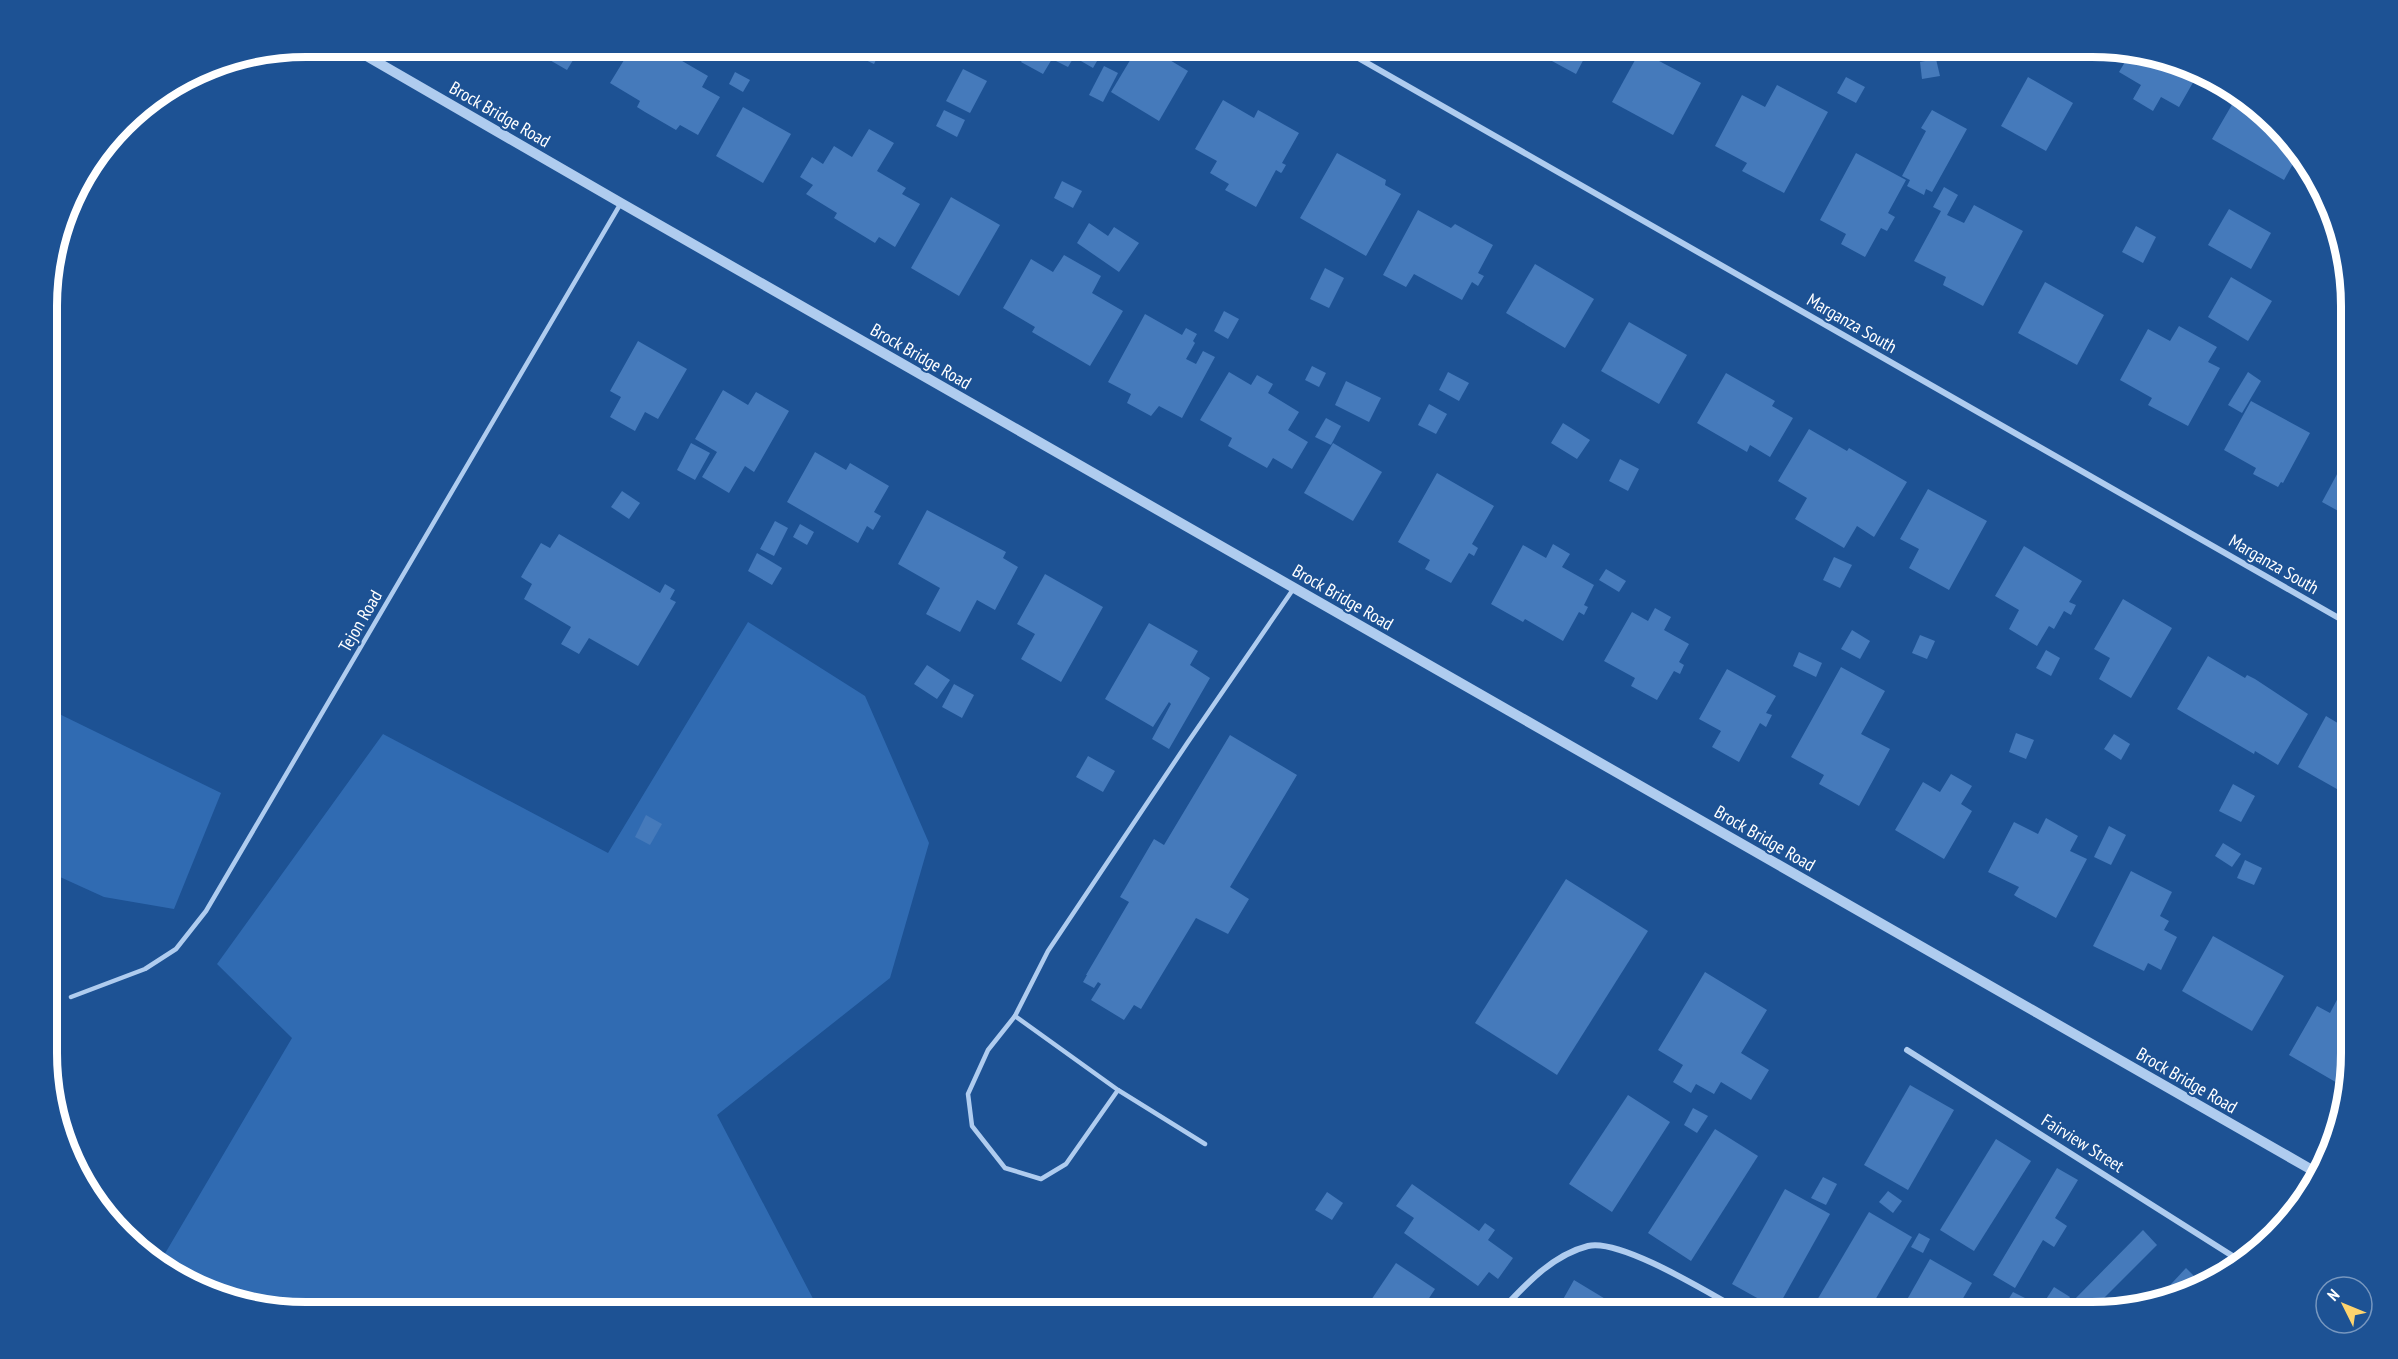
<svg xmlns="http://www.w3.org/2000/svg" width="2398" height="1359" font-family="'PT Sans Narrow',sans-serif">
	<style>
		.green { fill: #306bb2 }
		.building { fill: #457abb }
		.lines { fill: none; stroke-linecap: round; stroke-linejoin: round }
		.service { stroke: #afccef; stroke-width: 4.5 }
		.minor { stroke: #afccef; stroke-width: 6 }
		.tertiary { stroke: #afccef; stroke-width: 10 }
		.labels { text-anchor: middle; dominant-baseline: central; stroke-width: 4.5; stroke-linejoin: round; paint-order: stroke }
		.street-label { font-size: 18px; fill: #fff; stroke: #1d5294 }
		.rim { fill: none; stroke: #fff; stroke-width: 8 }
	</style>
	<rect width="100%" height="100%" fill="#1d5294"/>
	<g class="green">
		<polygon points="748,622 865,696 929,843 890,978 717,1115 820,1312 306,1312 239,1304 177,1278 160,1262 292,1038 217,964 383,734 608,853"/>
		<polygon points="49,709 221,793 174,909 104,897 49,872"/>
	</g>
	<g class="building">
		<polygon points="527,47 581,47 567,70"/>
		<polygon points="632,47 658,47 708,76 702,87 720,97 698,135 680,125 676,130 645,112 637,107 640,101 610,83"/>
		<polygon points="857,47 882,47 874,64 853,54"/>
		<polygon points="1030,47 1105,47 1093,68 1074,57 1068,67 1052,59 1043,74 1021,62"/>
		<polygon points="1138,47 1148,47 1188,71 1159,121 1111,92"/>
		<polygon points="1526,47 1599,47 1595,53 1589,49 1576,74"/>
		<polygon points="2016,47 2044,47 2036,61 2015,49"/>
		<polygon points="2052,47 2084,47 2077,60"/>
		<polygon points="1640,51 1701,83 1673,135 1612,102"/>
		<polygon points="2131,52 2159,55 2199,72 2179,107 2161,97 2153,111 2133,99 2141,85 2119,72"/>
		<polygon points="1936,59 1940,76 1922,79 1920,62"/>
		<polygon points="1104,66 1118,73 1103,102 1089,95"/>
		<polygon points="963,69 987,81 970,113 946,101"/>
		<polygon points="735,72 750,80 743,92 729,84"/>
		<polygon points="1846,77 1865,87 1856,103 1837,93"/>
		<polygon points="2028,77 2073,103 2046,151 2001,126"/>
		<polygon points="1777,85 1828,112 1784,193 1742,171 1747,163 1715,146 1742,95 1765,107"/>
		<polygon points="2237,96 2304,158 2300,165 2294,162 2284,180 2212,139"/>
		<polygon points="1223,100 1254,118 1258,110 1299,133 1282,163 1286,165 1282,172 1281,173 1276,170 1256,207 1225,190 1229,184 1210,173 1217,161 1195,149"/>
		<polygon points="743,107 791,134 763,183 716,156"/>
		<polygon points="944,110 965,120 957,137 936,126"/>
		<polygon points="1932,110 1967,129 1932,192 1926,189 1924,195 1907,186 1910,180 1902,176 1926,131 1921,128"/>
		<polygon points="869,129 894,143 877,171 906,188 902,194 920,204 895,247 879,237 875,243 834,218 837,213 806,194 813,185 800,177 812,157 823,164 834,146 852,157"/>
		<polygon points="1337,153 1386,180 1385,185 1401,194 1366,256 1300,218"/>
		<polygon points="1856,153 1906,180 1888,213 1895,217 1887,231 1881,228 1865,257 1841,244 1846,234 1820,220"/>
		<polygon points="1062,181 1082,191 1073,208 1054,198"/>
		<polygon points="1944,187 1958,195 1947,215 1964,223 1974,205 2023,231 1983,306 1943,285 1946,277 1914,261 1941,211 1933,207"/>
		<polygon points="951,197 1000,225 959,296 911,268"/>
		<polygon points="2229,209 2271,233 2251,269 2208,245"/>
		<polygon points="1418,210 1451,228 1455,224 1493,245 1478,273 1484,276 1478,286 1472,282 1462,300 1414,274 1406,287 1383,275"/>
		<polygon points="1089,223 1108,236 1114,227 1139,243 1119,272 1077,243"/>
		<polygon points="2136,226 2156,237 2143,263 2122,252"/>
		<polygon points="1064,255 1101,276 1092,293 1123,311 1090,366 1032,332 1035,327 1003,308 1031,259 1053,272"/>
		<polygon points="1535,264 1594,299 1565,348 1506,313"/>
		<polygon points="1325,268 1344,278 1329,308 1310,299"/>
		<polygon points="2231,277 2272,301 2248,341 2208,317"/>
		<polygon points="2045,282 2104,315 2077,365 2018,333"/>
		<polygon points="1224,311 1239,319 1228,339 1214,331"/>
		<polygon points="1145,314 1182,335 1186,328 1197,334 1193,341 1195,343 1186,359 1196,364 1203,351 1215,357 1182,418 1159,406 1151,416 1127,403 1131,394 1108,382"/>
		<polygon points="1629,322 1687,355 1659,404 1601,371"/>
		<polygon points="2179,326 2217,347 2208,362 2220,368 2188,426 2148,405 2152,398 2120,380 2148,329 2170,341"/>
		<polygon points="638,341 687,369 658,419 645,412 635,431 610,417 621,397 610,391"/>
		<polygon points="1312,366 1326,373 1319,387 1305,380"/>
		<polygon points="1229,372 1251,385 1257,375 1273,384 1268,393 1299,412 1288,430 1308,442 1292,469 1273,458 1267,468 1228,446 1232,438 1200,420"/>
		<polygon points="1448,372 1469,383 1459,401 1439,390"/>
		<polygon points="2248,372 2261,381 2242,413 2228,405"/>
		<polygon points="1726,373 1775,401 1772,406 1793,418 1770,457 1750,445 1747,452 1697,423"/>
		<polygon points="1346,381 1381,398 1369,422 1335,405"/>
		<polygon points="723,390 748,405 756,392 789,411 757,467 754,472 745,466 729,493 702,477 717,452 695,439"/>
		<polygon points="2251,401 2310,433 2283,483 2281,482 2278,487 2253,474 2256,468 2224,450"/>
		<polygon points="1429,404 1447,414 1436,434 1418,425"/>
		<polygon points="1326,418 1341,426 1331,445 1315,437"/>
		<polygon points="1563,423 1590,440 1577,459 1551,443"/>
		<polygon points="1809,429 1847,451 1849,448 1907,482 1874,537 1857,526 1844,548 1795,519 1807,498 1778,481"/>
		<polygon points="691,443 710,453 695,480 677,470"/>
		<polygon points="1333,443 1382,472 1353,521 1304,493"/>
		<polygon points="815,452 846,470 850,463 889,486 874,512 881,516 873,530 867,526 858,543 787,502"/>
		<polygon points="2349,452 2351,452 2351,518 2322,502"/>
		<polygon points="1620,459 1639,469 1628,491 1609,481"/>
		<polygon points="1437,473 1494,506 1472,544 1478,548 1474,556 1469,553 1451,583 1425,569 1430,560 1398,542"/>
		<polygon points="1928,489 1987,521 1949,590 1909,568 1919,549 1900,539"/>
		<polygon points="622,491 640,503 629,519 611,507"/>
		<polygon points="927,510 1006,552 1003,558 1018,567 995,610 977,600 960,632 926,614 940,588 898,564"/>
		<polygon points="775,521 788,528 774,556 760,549"/>
		<polygon points="800,524 814,532 807,545 793,537"/>
		<polygon points="559,534 660,593 665,584 675,590 670,599 676,602 638,666 589,638 579,654 561,644 571,627 524,599 532,584 521,577 526,568 541,543 550,548"/>
		<polygon points="1553,544 1570,554 1562,567 1594,585 1584,605 1588,607 1584,615 1579,612 1563,641 1525,619 1523,622 1491,604 1523,545 1546,558"/>
		<polygon points="2024,546 2082,581 2069,602 2076,605 2071,615 2064,611 2054,629 2049,626 2037,646 2009,629 2019,610 1995,596"/>
		<polygon points="757,553 782,568 772,585 748,571"/>
		<polygon points="1834,557 1852,565 1840,588 1823,580"/>
		<polygon points="1606,569 1626,581 1619,592 1599,580"/>
		<polygon points="1045,574 1103,607 1061,682 1021,659 1035,634 1017,624"/>
		<polygon points="2123,599 2172,628 2131,698 2099,679 2110,658 2094,649"/>
		<polygon points="1655,608 1671,617 1664,630 1689,644 1679,662 1684,665 1680,674 1674,671 1657,700 1631,686 1635,678 1604,661 1632,612 1648,621"/>
		<polygon points="1149,623 1198,651 1190,665 1210,678 1169,749 1152,739 1171,704 1169,702 1153,727 1105,699"/>
		<polygon points="1852,630 1870,641 1860,659 1841,649"/>
		<polygon points="1920,635 1935,641 1927,659 1912,653"/>
		<polygon points="2046,650 2060,658 2051,676 2036,668"/>
		<polygon points="1799,652 1822,663 1816,677 1793,666"/>
		<polygon points="2208,656 2245,678 2247,675 2255,679 2308,714 2278,765 2255,751 2254,754 2177,709"/>
		<polygon points="927,665 950,680 937,699 914,684"/>
		<polygon points="1841,667 1885,691 1861,734 1890,749 1859,806 1819,784 1824,775 1791,757"/>
		<polygon points="1727,669 1776,696 1766,713 1772,715 1766,727 1760,723 1739,762 1712,747 1721,731 1699,719"/>
		<polygon points="954,684 974,695 962,718 942,707"/>
		<polygon points="2326,716 2351,731 2351,797 2298,767"/>
		<polygon points="2016,733 2034,740 2026,759 2009,752"/>
		<polygon points="2114,734 2130,744 2121,760 2104,749"/>
		<polygon points="1230,735 1297,775 1230,887 1249,899 1228,934 1196,918 1141,1009 1134,1005 1124,1020 1091,1000 1101,984 1098,982 1094,988 1083,982 1087,975 1086,975 1129,902 1120,897 1154,839 1164,845"/>
		<polygon points="1088,756 1115,771 1103,792 1076,777"/>
		<polygon points="1951,774 1972,786 1961,804 1972,811 1944,859 1895,830 1923,782 1940,792"/>
		<polygon points="2233,784 2255,796 2241,822 2219,811"/>
		<polygon points="646,815 662,824 650,845 635,837"/>
		<polygon points="2046,818 2078,836 2070,851 2087,859 2056,918 2017,897 2014,895 2019,887 1988,872 2014,822 2038,834"/>
		<polygon points="2109,826 2126,835 2111,865 2094,857"/>
		<polygon points="2223,843 2241,854 2232,867 2215,856"/>
		<polygon points="2245,860 2262,868 2254,885 2237,878"/>
		<polygon points="2131,871 2172,892 2160,916 2169,921 2164,930 2177,937 2161,970 2148,963 2144,971 2093,946"/>
		<polygon points="1566,879 1648,931 1557,1075 1475,1023"/>
		<polygon points="2345,914 2351,916 2351,933 2339,927"/>
		<polygon points="2213,936 2284,976 2252,1031 2182,991"/>
		<polygon points="1705,972 1767,1010 1741,1053 1769,1070 1751,1100 1721,1082 1714,1094 1696,1084 1691,1093 1673,1082 1683,1065 1658,1050"/>
		<polygon points="2339,996 2351,1004 2351,1062 2339,1084 2289,1055 2317,1006 2330,1013"/>
		<polygon points="1910,1085 1954,1110 1908,1190 1864,1165"/>
		<polygon points="1628,1095 1670,1122 1612,1212 1569,1184"/>
		<polygon points="1693,1108 1708,1116 1697,1133 1684,1125"/>
		<polygon points="1715,1129 1758,1156 1691,1261 1648,1233"/>
		<polygon points="1996,1139 2031,1161 1974,1251 1940,1230"/>
		<polygon points="2057,1168 2078,1180 2055,1218 2067,1226 2054,1247 2043,1240 2015,1288 1993,1275"/>
		<polygon points="1823,1177 1837,1184 1826,1205 1811,1198"/>
		<polygon points="1412,1184 1479,1231 1485,1223 1495,1230 1488,1240 1513,1258 1498,1279 1489,1272 1478,1286 1404,1233 1414,1218 1396,1206"/>
		<polygon points="1785,1189 1830,1214 1777,1309 1732,1284"/>
		<polygon points="1888,1191 1902,1201 1893,1213 1879,1202"/>
		<polygon points="1327,1192 1343,1203 1332,1220 1315,1210"/>
		<polygon points="1869,1212 1912,1237 1868,1312 1810,1312"/>
		<polygon points="2143,1230 2157,1245 2090,1312 2076,1312 2069,1305"/>
		<polygon points="1919,1233 1930,1239 1923,1253 1911,1247"/>
		<polygon points="1930,1259 1972,1283 1955,1312 1900,1312"/>
		<polygon points="1396,1263 1435,1289 1420,1312 1363,1312"/>
		<polygon points="2186,1268 2202,1284 2159,1297"/>
		<polygon points="1574,1280 1617,1306 1628,1312 1577,1312 1561,1303"/>
		<polygon points="2054,1287 2070,1297 2061,1312 2056,1312 2043,1304"/>
		<polygon points="2013,1292 2029,1300 2022,1312 2011,1312 2003,1308"/>
		<polygon points="1240,1303 1254,1312 1233,1312"/>
	</g>
	<g class="lines">
		<g class="service">
			<polyline points="71,997 145,969 176,949 206,911 621,203"/>
			<polyline points="1015,1016 988,1050 968,1094 972,1126 1005,1168 1041,1179 1066,1164 1118,1090"/>
			<polyline points="1205,1144 1118,1090 1015,1016 1048,951 1188,742 1294,588"/>
		</g>
		<g class="minor">
			<polyline points="1339,47 2351,625"/>
			<polyline points="1907,1050 2242,1262"/>
			<path d="M 1500,1312 C 1524,1286 1552,1255 1588,1246 C 1621,1238 1712,1295 1743,1312"/>
		</g>
		<polyline class="tertiary" points="351,47 621,203 2319,1174"/>
	</g>
	<g class="labels">
		<g class="street-label">
			<text transform="translate(500 114) rotate(30)">Brock Bridge Road</text>
			<text transform="translate(1852 323) rotate(30)">Marganza South</text>
			<text transform="translate(921 356) rotate(30)">Brock Bridge Road</text>
			<text transform="translate(2274 564) rotate(30)">Marganza South</text>
			<text transform="translate(1343 597) rotate(30)">Brock Bridge Road</text>
			<text transform="translate(360 621) rotate(-60)">Tejon Road</text>
			<text transform="translate(1765 838) rotate(30)">Brock Bridge Road</text>
			<text transform="translate(2187 1080) rotate(30)">Brock Bridge Road</text>
			<text transform="translate(2083 1143) rotate(32)">Fairview Street</text>
		</g>
	</g>
	<path d="M0 0H2398V1359H0ZM306 57H2092A249 249 0 0 1 2341 306V1053A249 249 0 0 1 2092 1302H306A249 249 0 0 1 57 1053V306A249 249 0 0 1 306 57Z" fill="#1d5294" fill-rule="evenodd"/>
	<path class="rim" d="M306 57H2092A249 249 0 0 1 2341 306V1053A249 249 0 0 1 2092 1302H306A249 249 0 0 1 57 1053V306A249 249 0 0 1 306 57Z"/>
	<g transform="translate(2344 1305) rotate(313)"><circle r="28" fill="#1d5294" stroke="#7797bf" stroke-width="1.5"/>
	<path d="M0-4.5L10 22L0 15L-10 22Z" fill="#fed46e"/>
	<text y="-9" font-size="16" font-weight="bold" text-anchor="middle" fill="#ffffff">N</text>
	</g>
</svg>
